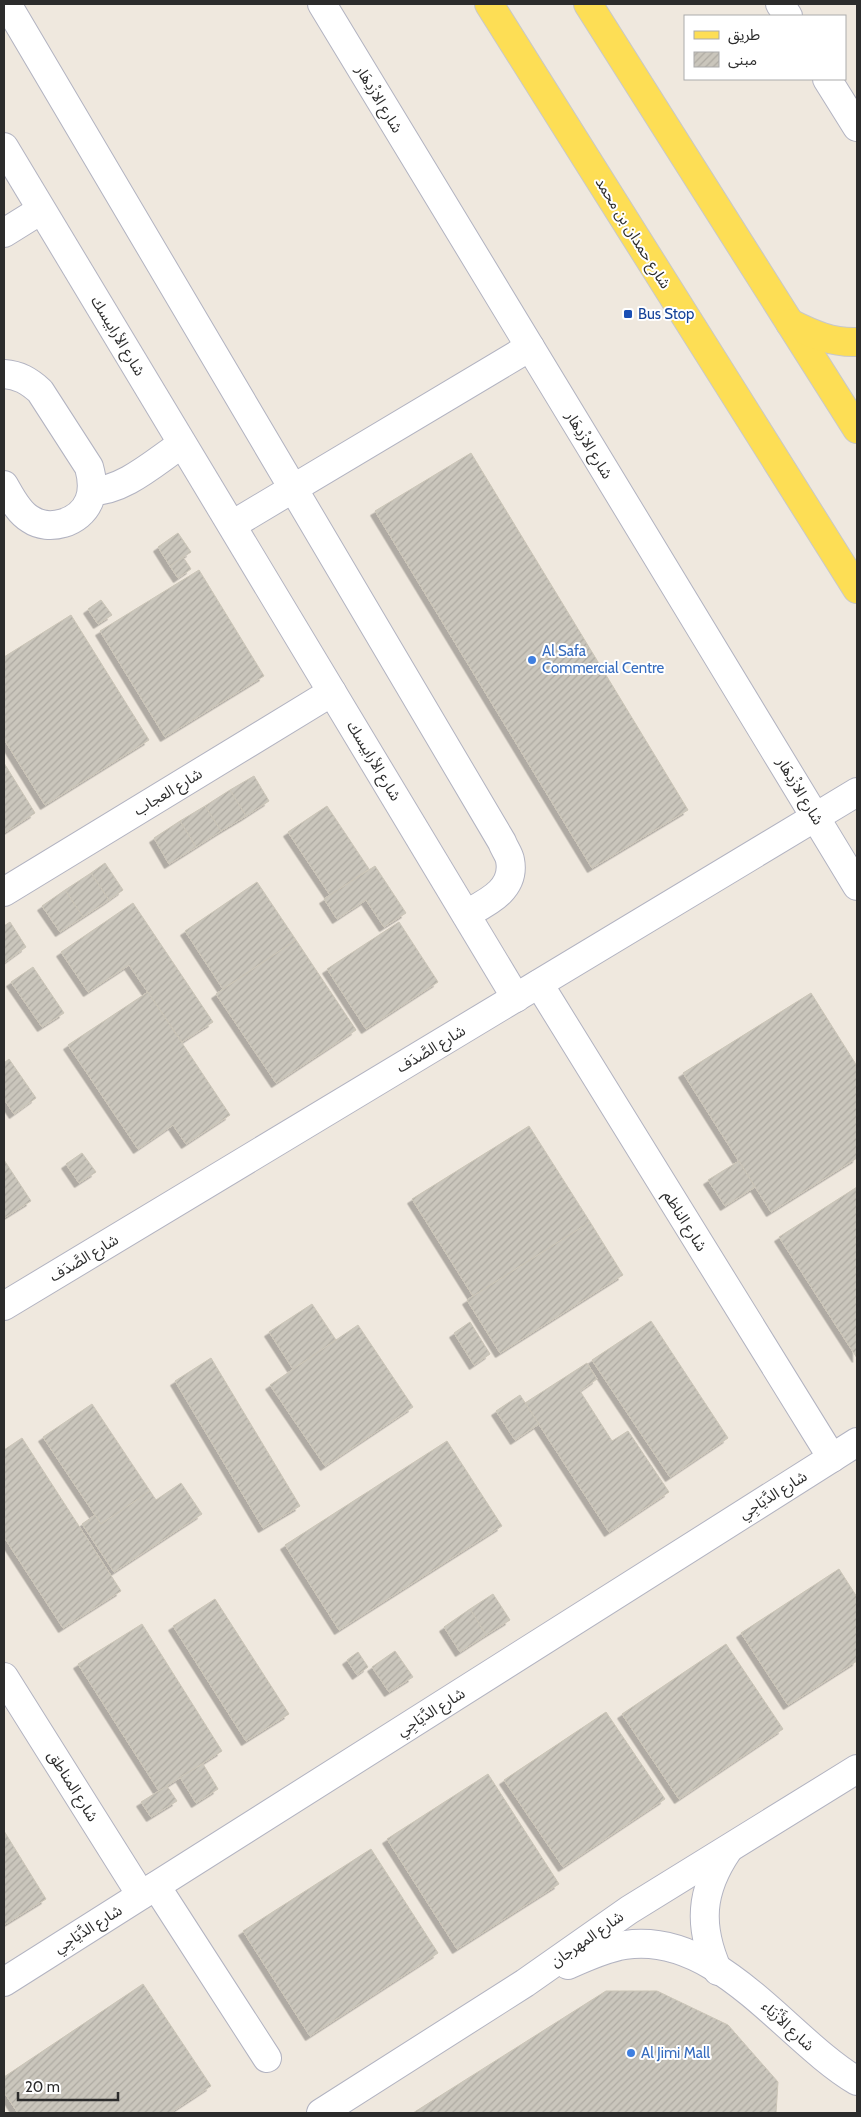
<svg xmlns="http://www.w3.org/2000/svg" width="861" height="2117" font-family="Cabin,'Noto Sans Arabic',sans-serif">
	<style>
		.building { fill: url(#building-hatch); stroke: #cbc5b7; filter: url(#shadow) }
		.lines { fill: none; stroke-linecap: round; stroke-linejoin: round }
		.minor-casing { stroke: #b2b3c1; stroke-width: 30 }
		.major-casing { stroke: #c8c8c8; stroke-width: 30 }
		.minor { stroke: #fff; stroke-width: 28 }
		.major { stroke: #fdde55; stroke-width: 28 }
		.transit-dot { fill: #1a4fb4; stroke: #fff; stroke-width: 2 }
		.shop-dot { fill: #3f7fe0; stroke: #fff; stroke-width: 2 }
		.labels { text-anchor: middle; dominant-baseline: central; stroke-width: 4; stroke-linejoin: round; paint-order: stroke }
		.street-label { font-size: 15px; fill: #2c2c2c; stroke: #fff }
		.transit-label { font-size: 15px; fill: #164399; stroke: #fff; text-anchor: start }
		.shop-label { font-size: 15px; fill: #366cbe; stroke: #fff; text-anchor: start }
	</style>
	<defs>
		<pattern id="building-hatch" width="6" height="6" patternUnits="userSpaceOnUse" patternTransform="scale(1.25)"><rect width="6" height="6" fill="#cac6bc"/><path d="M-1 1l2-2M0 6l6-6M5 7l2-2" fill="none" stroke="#aeaaa2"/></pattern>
		<filter id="shadow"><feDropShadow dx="-4.5" dy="4.5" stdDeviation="0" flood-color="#0004"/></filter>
	</defs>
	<rect width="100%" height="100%" fill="#efe8de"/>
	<g class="building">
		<polygon points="471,453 688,810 592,868 375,511"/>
		<polygon points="178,533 191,552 170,566 158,547"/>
		<polygon points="183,557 191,569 178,578 170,566"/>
		<polygon points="199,570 264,676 165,737 100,631"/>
		<polygon points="101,600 112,615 98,624 88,609"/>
		<polygon points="71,615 149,740 45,805 4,739 4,657"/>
		<polygon points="4,763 35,813 4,833"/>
		<polygon points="254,776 269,801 246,816 230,790"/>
		<polygon points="230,790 246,816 221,831 205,806"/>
		<polygon points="205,806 221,831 196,847 180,821"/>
		<polygon points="327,806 369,869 330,895 288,832"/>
		<polygon points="180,821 196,847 169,864 154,838"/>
		<polygon points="105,863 123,890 109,900 91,873"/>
		<polygon points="375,866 406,913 384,927 366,900 337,919 324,899"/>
		<polygon points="91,873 109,900 83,917 65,890"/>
		<polygon points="257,882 296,940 223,989 185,931"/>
		<polygon points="65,890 83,917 60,932 42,906"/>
		<polygon points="133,903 213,1022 182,1042 129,965 88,992 61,952"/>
		<polygon points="10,922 26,947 4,963 4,926"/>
		<polygon points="399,922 438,982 366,1029 327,969"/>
		<polygon points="296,940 356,1030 276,1083 216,994"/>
		<polygon points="33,967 64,1013 42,1027 11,982"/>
		<polygon points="148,992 230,1115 186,1144 173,1125 138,1149 68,1045"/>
		<polygon points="811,993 857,1066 857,1158 771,1212 683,1073"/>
		<polygon points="9,1059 36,1098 14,1114 4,1099 4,1063"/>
		<polygon points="529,1126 590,1222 473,1296 412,1199"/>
		<polygon points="82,1153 96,1172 79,1183 66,1164"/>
		<polygon points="4,1160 31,1201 4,1218"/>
		<polygon points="739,1161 755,1187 725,1206 708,1180"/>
		<polygon points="857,1187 857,1358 779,1237"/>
		<polygon points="590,1222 623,1275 500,1353 467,1300"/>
		<polygon points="312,1304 336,1340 293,1369 269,1332"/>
		<polygon points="651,1321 728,1438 670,1477 592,1360"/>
		<polygon points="470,1322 490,1354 474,1365 454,1333"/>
		<polygon points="358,1325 413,1407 325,1466 270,1385"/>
		<polygon points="211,1358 300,1506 263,1528 175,1381"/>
		<polygon points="587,1363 597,1379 580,1391 612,1441 628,1431 669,1492 609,1532 525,1403"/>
		<polygon points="520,1395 539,1424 515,1440 496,1411"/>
		<polygon points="92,1404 150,1491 101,1524 43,1437"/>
		<polygon points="22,1438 121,1591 63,1628 4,1537 4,1450"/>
		<polygon points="447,1441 502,1526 339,1630 285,1545"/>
		<polygon points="181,1483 202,1514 114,1572 82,1524 95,1515 101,1524 150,1491 156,1500"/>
		<polygon points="839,1569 857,1597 857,1661 788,1705 741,1633"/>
		<polygon points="493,1594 510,1620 486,1635 470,1609"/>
		<polygon points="215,1599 289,1714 246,1741 173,1626"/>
		<polygon points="470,1609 486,1635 460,1652 444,1627"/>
		<polygon points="142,1624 222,1751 159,1791 78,1664"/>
		<polygon points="726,1644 783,1729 679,1799 622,1714"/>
		<polygon points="395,1651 413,1677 389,1692 372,1667"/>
		<polygon points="358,1652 368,1667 357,1675 347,1660"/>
		<polygon points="606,1712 665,1799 563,1867 504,1780"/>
		<polygon points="203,1764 218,1789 196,1803 180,1777"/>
		<polygon points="488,1774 559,1884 457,1949 387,1839"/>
		<polygon points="167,1786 177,1801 151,1817 141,1802"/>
		<polygon points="4,1831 46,1899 4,1925"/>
		<polygon points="371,1849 438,1953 310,2036 243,1931"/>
		<polygon points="143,1984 211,2086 170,2113 18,2113 4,2092 4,2077"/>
		<polygon points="606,1991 657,1991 728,2025 778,2082 776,2113 413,2113"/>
	</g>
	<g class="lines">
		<g class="minor-casing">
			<g id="minor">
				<path d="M 7,4 L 502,842 C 504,848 509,854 510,860 C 516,890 486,903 466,914"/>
				<polyline points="322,4 857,886"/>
				<polyline points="780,4 788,16"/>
				<polyline points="827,79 857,127"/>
				<polyline points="4,147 516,998"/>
				<polyline points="4,233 41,210"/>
				<path d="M 4,374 C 19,375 29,381 40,391 L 89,467 C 92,478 94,489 89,501 C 80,523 49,532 30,519 C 18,512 11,497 4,485"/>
				<path d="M 92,491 C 124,491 156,461 182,444"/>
				<polyline points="232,525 530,347"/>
				<polyline points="4,892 332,692"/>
				<polyline points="539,984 832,1458"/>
				<polyline points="4,1306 857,792"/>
				<polyline points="4,1677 141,1895"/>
				<polyline points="156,1886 267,2058"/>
				<path d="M 568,1965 C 586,1957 606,1948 625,1945 C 718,1931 786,2039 857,2081"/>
				<path d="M 718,1971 C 698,1926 700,1891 728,1850"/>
				<polyline points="4,1982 857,1442"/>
				<polyline points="321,2113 525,1983 629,1910 857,1769"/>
			</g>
		</g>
		<g class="major-casing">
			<g id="major">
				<polyline points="489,4 857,589"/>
				<polyline points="588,4 857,429"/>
				<path d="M 790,323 C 812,334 832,343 857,342"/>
			</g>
		</g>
		<use href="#minor" class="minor"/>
		<use href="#major" class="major"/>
	</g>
	<rect class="transit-dot" x="623" y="309" width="10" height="10" rx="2.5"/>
	<g class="shop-dot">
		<circle cx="532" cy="660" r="5"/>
		<circle cx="631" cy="2053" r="5"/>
	</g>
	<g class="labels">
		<g class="street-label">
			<text transform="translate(379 99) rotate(59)">شارع الازْدِهَار</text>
			<text transform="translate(633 233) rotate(58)">شارع حمدان بن محمد</text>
			<text transform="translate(118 336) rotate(59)">شارع الأرابيسك</text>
			<text transform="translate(589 445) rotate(59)">شارع الازْدِهَار</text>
			<text transform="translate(374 761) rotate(59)">شارع الأرابيسك</text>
			<text transform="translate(800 791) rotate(59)">شارع الازْدِهَار</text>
			<text transform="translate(168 792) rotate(-31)">شارع العجاب</text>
			<text transform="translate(431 1049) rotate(-31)">شارع الصَّدَف</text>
			<text transform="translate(685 1221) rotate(58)">شارع الناظم</text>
			<text transform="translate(84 1258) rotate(-31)">شارع الصَّدَف</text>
			<text transform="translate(773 1495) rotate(-32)">شارع الدَّيَاجِي</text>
			<text transform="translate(431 1712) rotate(-32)">شارع الدَّيَاجِي</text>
			<text transform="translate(73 1786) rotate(58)">شارع المناطق</text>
			<text transform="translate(88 1929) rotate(-32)">شارع الدَّيَاجِي</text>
			<text transform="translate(587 1939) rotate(-35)">شارع المهرجان</text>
			<text transform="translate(788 2026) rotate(43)">شارع الأَزْيَاء</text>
		</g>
		<g class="transit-label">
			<text x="638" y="314">Bus Stop</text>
		</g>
		<g class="shop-label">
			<text x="542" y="651">Al Safa<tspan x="542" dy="17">Commercial Centre</tspan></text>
			<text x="641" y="2053">Al Jimi Mall</text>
		</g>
	</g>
	<rect width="861" height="2117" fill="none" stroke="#2c2c2c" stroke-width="10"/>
	<rect x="684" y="15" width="162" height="65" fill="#ffffff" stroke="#ababab"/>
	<rect x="694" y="31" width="25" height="8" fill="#fdde55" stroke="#ababab"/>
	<text x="728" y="40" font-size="15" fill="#2c2c2c">طريق</text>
	<rect x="694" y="52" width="25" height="15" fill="url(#building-hatch)" stroke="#ababab"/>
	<text x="728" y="65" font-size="15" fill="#2c2c2c">مبنى</text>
	<path d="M18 2092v8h100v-8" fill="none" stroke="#2c2c2c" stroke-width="2.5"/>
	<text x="25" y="2092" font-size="15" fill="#2c2c2c" stroke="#ffffff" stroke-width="4" paint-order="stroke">20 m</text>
</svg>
